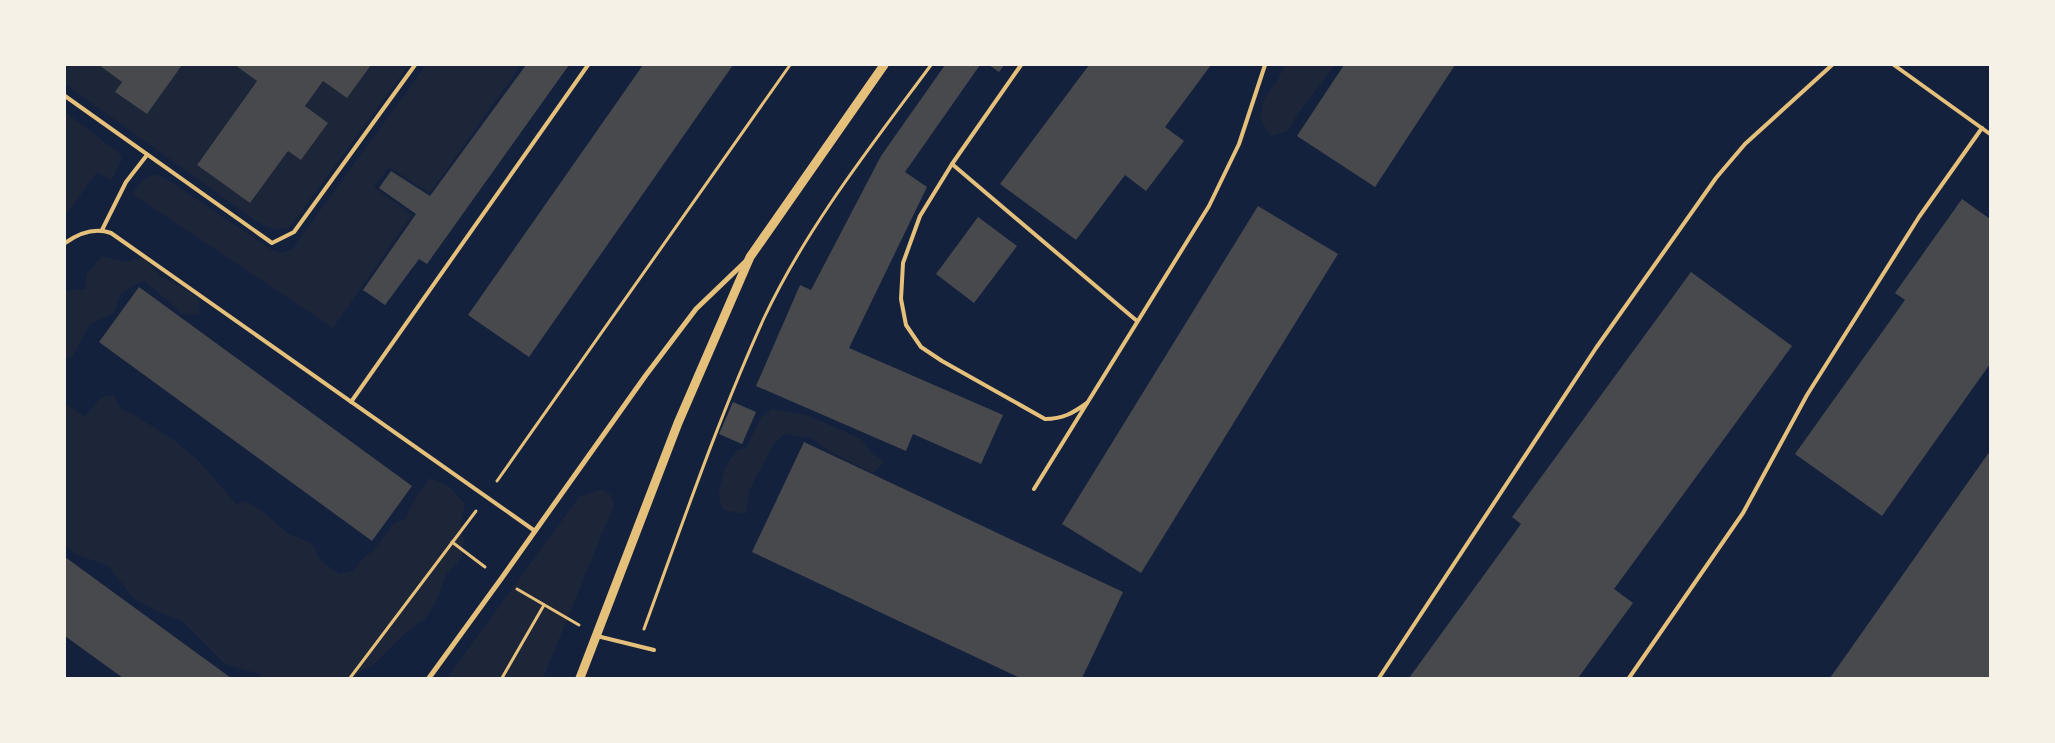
<svg xmlns="http://www.w3.org/2000/svg" width="2055" height="743" font-family="'Work Sans',sans-serif">
	<style>
		.green { fill: #1d2539 }
		.building { fill: #48494c }
		.lines { fill: none; stroke-linecap: round; stroke-linejoin: round }
		.path { stroke: #e5c07b; stroke-width: 3 }
		.service { stroke: #e5c07b; stroke-width: 4 }
		.minor { stroke: #e5c07b; stroke-width: 5 }
		.tertiary { stroke: #e5c07b; stroke-width: 9 }
	</style>
	<rect width="100%" height="100%" fill="#14213d"/>
	<g class="green">
		<path d="M 65,65 L 99,65 L 122,82 L 116,92 L 147,114 L 182,65 L 235,65 L 257,81 L 197,165 L 250,203 L 288,151 L 301,160 L 328,123 L 305,106 L 323,81 L 371,65 L 409,65 L 290,227 C 277,232 268,228 256,221 L 65,84 Z"/>
		<path d="M 426,65 L 521,65 L 430,193 L 389,167 L 374,187 L 412,215 L 333,328 L 132,194 C 141,182 144,175 160,175 L 272,250 L 283,253 L 293,248 Z"/>
		<polygon points="1284,65 1335,65 1296,116 1288,131 1271,136 1260,119 1264,99 1279,78"/>
		<polygon points="65,112 119,153 122,160 111,180 97,172 65,216"/>
		<polygon points="102,256 127,262 142,257 161,276 183,288 199,299 199,315 182,314 144,280 121,293 114,313 90,324 72,357 65,358 65,291 85,289 87,274"/>
		<polygon points="114,395 121,409 136,416 175,441 200,462 236,504 247,501 267,515 289,534 313,544 320,560 340,574 353,571 365,556 373,551 394,523 405,519 417,495 430,478 450,487 465,504 461,522 464,542 461,559 446,574 436,602 426,618 400,638 374,664 350,678 261,678 259,674 225,664 182,621 158,612 134,599 108,566 75,554 65,545 65,403 85,417 100,398"/>
		<polygon points="772,409 807,415 861,439 870,451 884,462 873,473 832,453 811,438 784,434 773,445 749,491 746,514 723,510 718,494 725,467 737,450 746,448 761,418"/>
		<polygon points="602,489 611,495 614,505 543,678 447,678 579,497"/>
	</g>
	<g class="building">
		<polygon points="99,65 182,65 147,114 115,92 122,82"/>
		<polygon points="235,65 371,65 347,98 323,81 305,106 328,123 301,160 288,151 250,203 197,165 257,81"/>
		<polygon points="526,65 569,65 427,264 419,259 385,305 363,290 416,214 379,188 391,171 430,196"/>
		<polygon points="643,65 733,65 529,357 468,315"/>
		<polygon points="945,65 980,65 905,172 927,187 849,348 1003,415 981,464 913,434 906,451 756,386 800,285 811,290 881,156"/>
		<polygon points="989,65 1004,65 999,72"/>
		<polygon points="1089,65 1211,65 1165,127 1184,141 1146,191 1125,175 1076,240 1000,184"/>
		<polygon points="1344,65 1455,65 1375,187 1297,136"/>
		<polygon points="1962,199 1990,219 1990,364 1882,516 1795,454 1905,300 1895,293"/>
		<polygon points="1258,206 1338,254 1141,573 1062,524"/>
		<polygon points="978,217 1017,246 974,303 936,274"/>
		<polygon points="1691,272 1792,346 1614,589 1633,603 1578,678 1409,678 1521,524 1512,517"/>
		<polygon points="139,287 412,486 372,541 99,342"/>
		<polygon points="733,402 756,412 742,444 719,434"/>
		<polygon points="804,442 1123,592 1082,678 1020,678 752,552"/>
		<polygon points="1990,451 1990,678 1830,678"/>
		<polygon points="65,557 231,678 123,678 65,636"/>
	</g>
	<g class="lines">
		<g class="path">
			<polyline points="497,481 790,65"/>
			<polyline points="452,542 485,567"/>
			<polyline points="517,589 579,625"/>
			<path d="M 644,629 C 682,525 718,419 764,318 C 807,227 871,146 931,65"/>
			<polyline points="350,678 476,511"/>
			<polyline points="502,678 544,605"/>
		</g>
		<g class="service">
			<path d="M 1021,65 L 952,164 L 920,216 L 903,263 L 901,299 L 906,325 L 921,347 L 942,361 L 1045,419 C 1063,419 1073,413 1087,403"/>
			<polyline points="1894,65 1990,134"/>
			<polyline points="65,96 272,243 294,232 415,65"/>
			<polyline points="952,164 1137,321"/>
			<polyline points="102,230 126,182 147,155"/>
			<path d="M 65,243 C 79,233 94,227 111,233 L 535,531"/>
			<polyline points="351,402 588,65"/>
			<polyline points="1034,489 1209,206 1239,144 1265,65"/>
			<polyline points="597,636 654,650"/>
			<polyline points="1379,678 1596,348 1716,178 1745,144 1832,65"/>
			<polyline points="1629,678 1743,513 1807,395 1919,217 1982,128"/>
		</g>
		<polyline class="minor" points="429,678 501,579 646,375 696,309 746,261"/>
		<polyline class="tertiary" points="580,678 678,423 750,257 884,65"/>
	</g>
	<rect width="2055" height="743" fill="none" stroke="#f6f1e7" stroke-width="132"/>
</svg>
